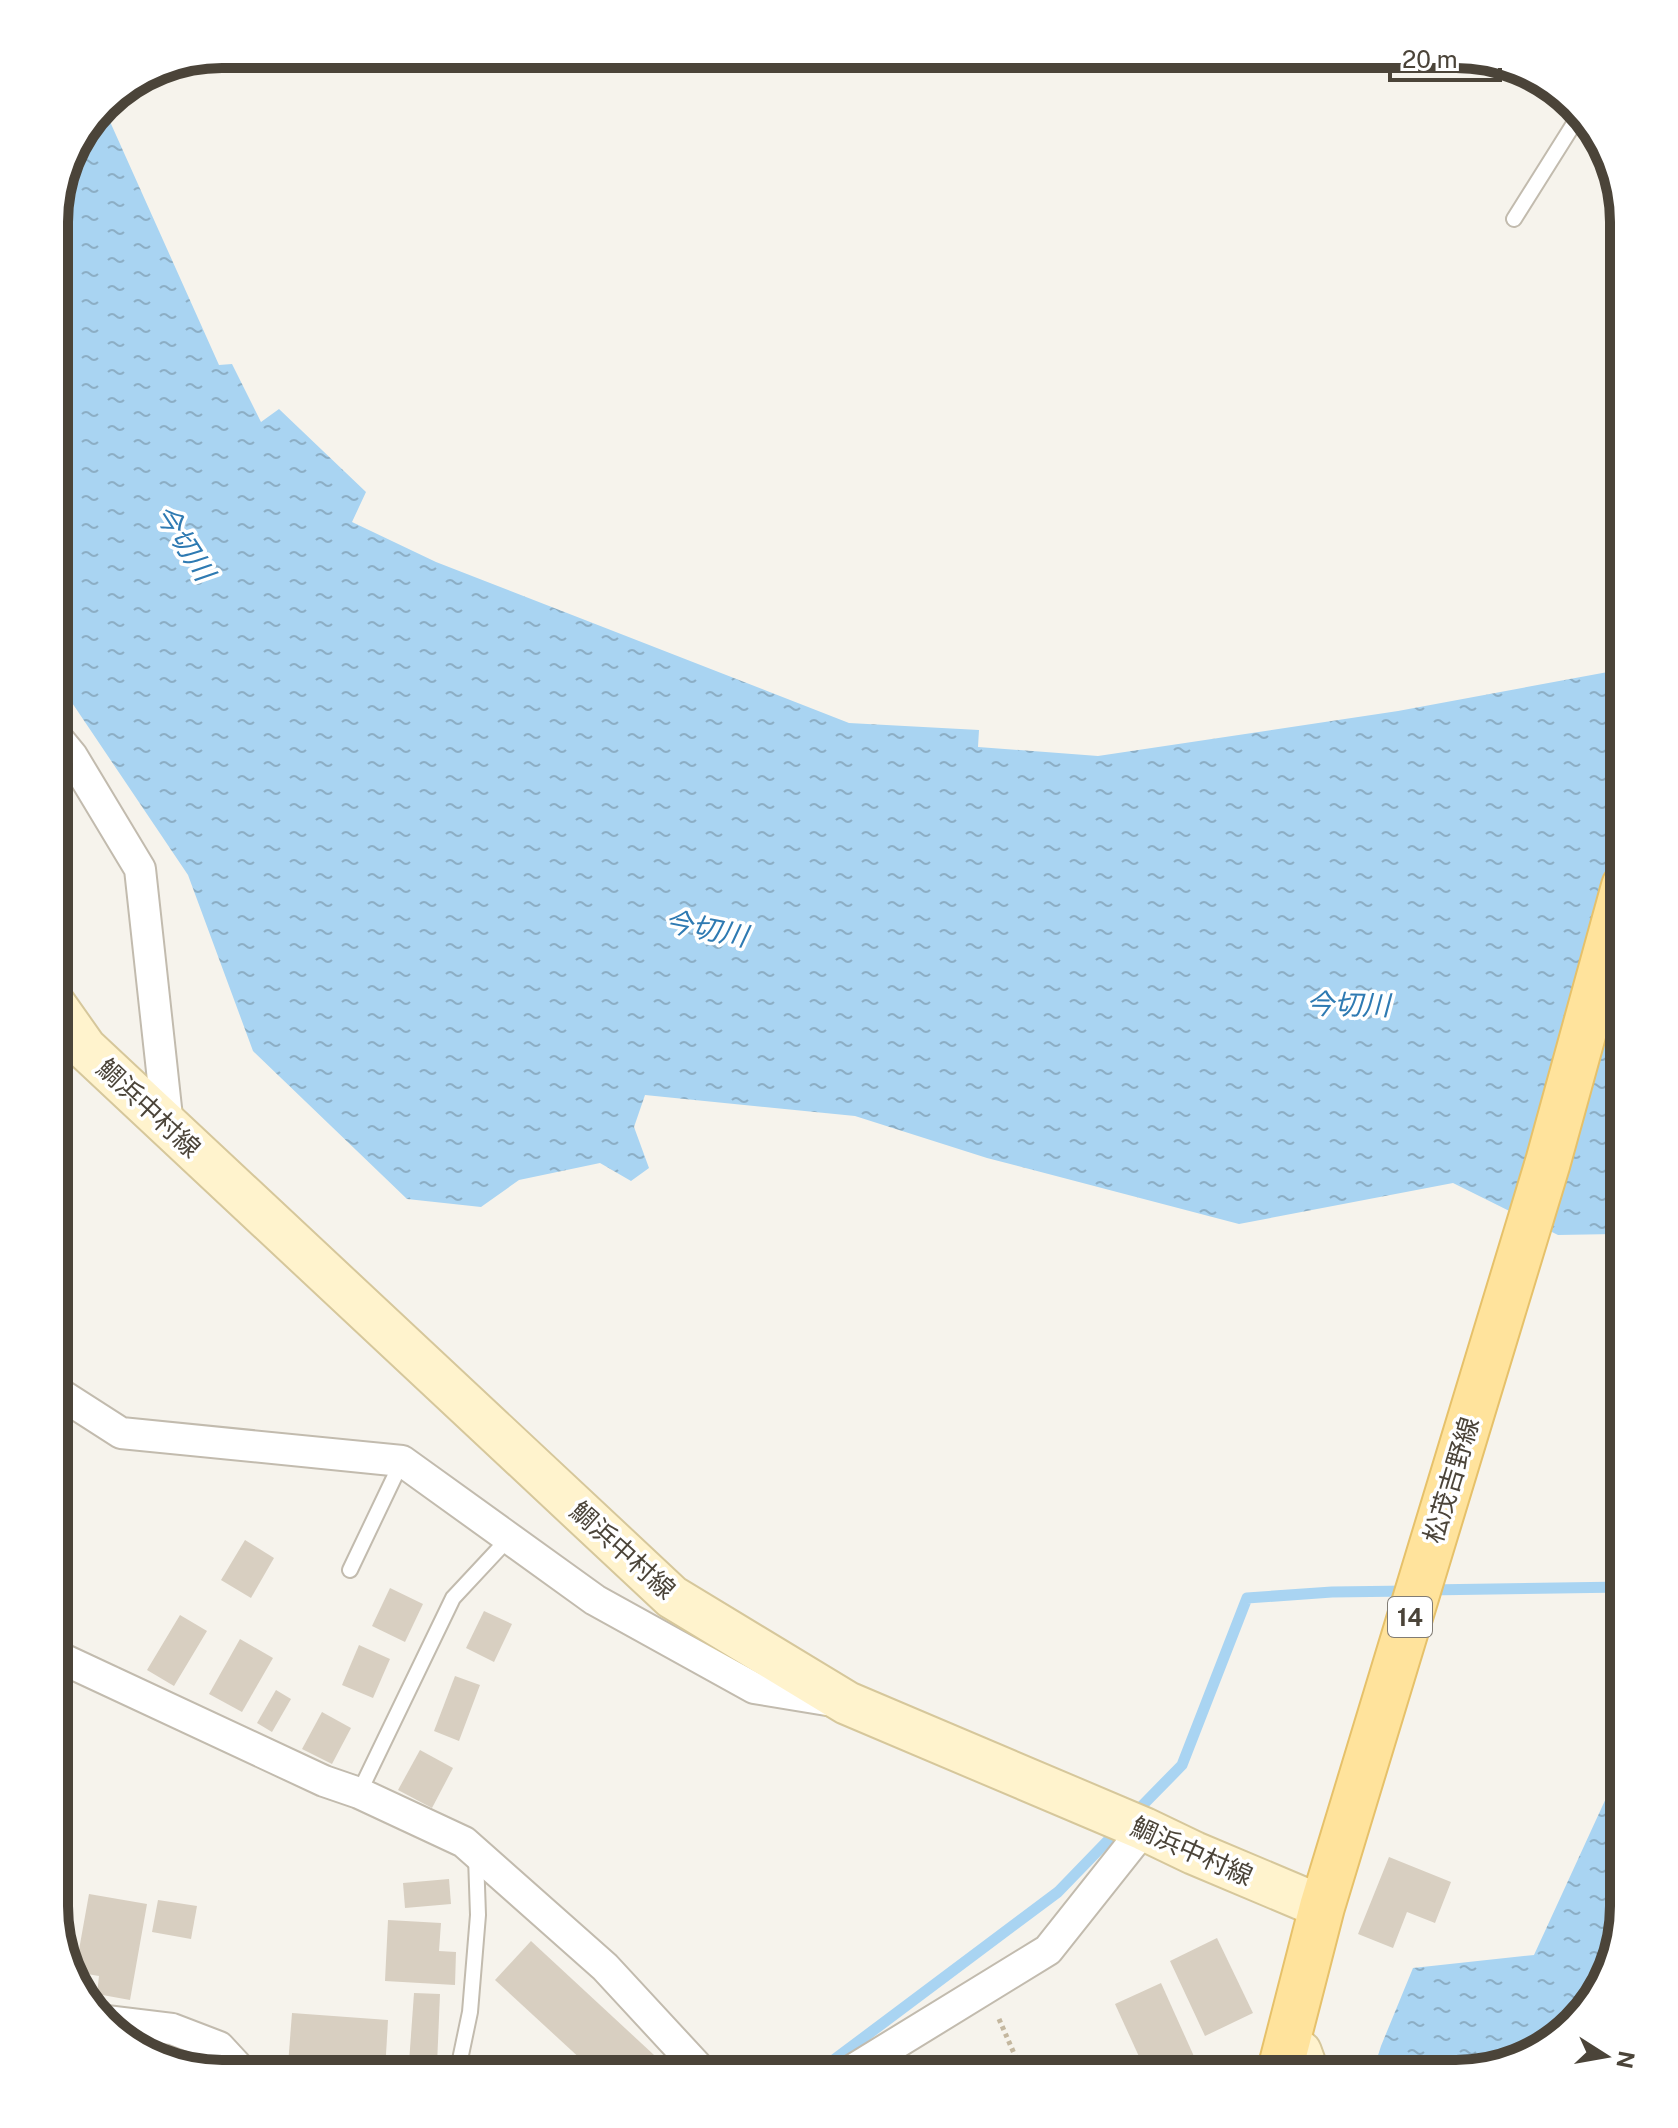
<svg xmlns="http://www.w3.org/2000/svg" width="1678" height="2128" font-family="'Public Sans','Noto Sans JP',sans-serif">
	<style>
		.water { fill: url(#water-ripples) }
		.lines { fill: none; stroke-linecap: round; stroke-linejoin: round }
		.stream { stroke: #a9d4f2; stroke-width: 11 }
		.building { fill: #d8cfc1 }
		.service-casing { stroke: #c2bbae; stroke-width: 18 }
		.minor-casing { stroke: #c2bbae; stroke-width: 34 }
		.secondary-casing { stroke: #d6c79b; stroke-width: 46 }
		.primary-casing { stroke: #e6c16a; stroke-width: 48 }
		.path { stroke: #c4b79f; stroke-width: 5; stroke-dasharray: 4 4; stroke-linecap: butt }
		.service { stroke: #fff; stroke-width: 14 }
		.minor { stroke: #fff; stroke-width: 30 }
		.secondary { stroke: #fff3cd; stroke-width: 42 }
		.primary { stroke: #ffe39c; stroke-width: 44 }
		.labels { text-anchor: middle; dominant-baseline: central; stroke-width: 7; stroke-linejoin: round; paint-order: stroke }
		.shield { fill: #fff; stroke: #817c74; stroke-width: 2 }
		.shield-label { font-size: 24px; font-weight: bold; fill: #4b4439 }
		.street-label { font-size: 26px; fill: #4b4439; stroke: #fff }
		.water-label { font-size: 28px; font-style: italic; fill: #2e7ab2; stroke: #fff }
		.rim { fill: none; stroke: #4b4439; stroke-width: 10 }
	</style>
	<defs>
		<pattern id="water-ripples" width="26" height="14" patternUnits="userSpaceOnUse" patternTransform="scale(2)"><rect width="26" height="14" fill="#a9d4f2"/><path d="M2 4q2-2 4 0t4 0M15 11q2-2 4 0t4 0" fill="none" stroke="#8caec5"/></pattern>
	</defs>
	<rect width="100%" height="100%" fill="#f6f3ec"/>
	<g class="water">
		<polygon points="103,106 219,365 232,364 261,422 279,409 366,492 352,522 436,562 849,723 979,730 978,747 1098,756 1398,711 1624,669 1624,1237 1615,1234 1558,1235 1453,1183 1239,1224 987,1158 855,1116 645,1095 634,1127 649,1168 631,1181 600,1163 519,1180 481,1207 407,1199 253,1051 188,875 54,676 54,211 72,147"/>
		<polygon points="1624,1759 1624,1906 1602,1989 1549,2046 1456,2074 1372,2074 1381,2046 1413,1968 1534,1955"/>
	</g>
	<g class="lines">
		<g class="stream">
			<polyline points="1426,1590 1624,1587"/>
			<polyline points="1134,1814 1182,1765 1247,1598 1332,1592 1409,1591"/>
			<polyline points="815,2074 1058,1892 1119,1829"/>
		</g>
	</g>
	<g class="building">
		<polygon points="245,1540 274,1558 251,1598 221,1580"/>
		<polygon points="390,1588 423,1604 405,1642 372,1626"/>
		<polygon points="484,1611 512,1624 494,1662 466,1648"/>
		<polygon points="180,1615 207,1631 174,1686 147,1670"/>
		<polygon points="240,1639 273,1658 242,1712 209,1694"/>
		<polygon points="359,1645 390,1659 373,1698 342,1685"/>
		<polygon points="455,1676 480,1685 459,1741 434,1731"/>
		<polygon points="54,1678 72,1687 54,1724"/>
		<polygon points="276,1690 291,1699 272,1732 257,1723"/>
		<polygon points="322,1712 351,1728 332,1764 302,1749"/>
		<polygon points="420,1750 453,1768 432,1808 398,1790"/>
		<polygon points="54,1850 63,1852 57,1888 54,1887"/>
		<polygon points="1389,1857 1451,1882 1435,1923 1407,1912 1393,1948 1358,1934"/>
		<polygon points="449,1879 451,1904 405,1908 403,1883"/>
		<polygon points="89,1894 147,1904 130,2000 97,1994 99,1976 75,1972"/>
		<polygon points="158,1900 197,1906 191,1939 152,1932"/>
		<polygon points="388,1920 441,1923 439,1951 456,1952 455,1985 385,1981"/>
		<polygon points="1217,1938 1253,2013 1205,2036 1170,1961"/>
		<polygon points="531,1941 667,2067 661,2074 597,2074 495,1980"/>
		<polygon points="1161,1983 1197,2063 1174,2074 1147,2074 1115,2004"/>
		<polygon points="414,1993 440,1994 437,2065 409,2063"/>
		<polygon points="292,2013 388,2020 385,2072 288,2065"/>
		<polygon points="173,2059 217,2065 216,2072 172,2061"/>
	</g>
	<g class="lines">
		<g class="service-casing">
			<g id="service">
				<polyline points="1514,219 1580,114"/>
				<polyline points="350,1570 402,1461"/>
				<polyline points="359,1793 453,1598 509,1538"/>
				<polyline points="457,2074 470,2012 478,1915 476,1857"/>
			</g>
		</g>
		<g class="minor-casing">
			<g id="minor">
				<polyline points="54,734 72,756 140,869 168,1126"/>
				<polyline points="54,1390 121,1433 402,1461 595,1600 754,1688 833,1701"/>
				<polyline points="54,1655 324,1781 359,1793 464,1842 605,1967 704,2074"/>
				<polyline points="106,2021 172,2029 219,2047 244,2074"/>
				<polyline points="846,2074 1048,1950 1144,1829"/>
			</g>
		</g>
		<g class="secondary-casing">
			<g id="secondary">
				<polyline points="54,1004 85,1048 672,1597 847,1703 1144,1829 1194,1853 1322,1907"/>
				<polyline points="1287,2046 1300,2052 1308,2074"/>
			</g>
		</g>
		<g class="primary-casing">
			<polyline id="primary" points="1279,2074 1322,1907 1548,1162 1624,886"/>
		</g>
		<polyline class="path" points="999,2019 1023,2074"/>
		<use href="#service" class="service"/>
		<use href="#minor" class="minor"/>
		<use href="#secondary" class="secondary"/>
		<use href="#primary" class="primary"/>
	</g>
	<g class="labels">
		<rect class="shield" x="1388" y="1597" width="44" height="40" rx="6"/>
		<g class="shield-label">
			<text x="1410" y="1617">14</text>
		</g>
		<g class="street-label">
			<text transform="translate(149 1108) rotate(43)">鯛浜中村線</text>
			<text transform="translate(1451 1480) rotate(-73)">松茂吉野線</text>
			<text transform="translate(623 1550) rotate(42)">鯛浜中村線</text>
			<text transform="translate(1192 1851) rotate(24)">鯛浜中村線</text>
		</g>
		<g class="water-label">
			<text transform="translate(185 542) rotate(57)">今切川</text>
			<text transform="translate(706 928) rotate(11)">今切川</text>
			<text transform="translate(1348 1004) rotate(1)">今切川</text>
		</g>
	</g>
	<path d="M0 0H1678V2128H0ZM222 68H1456A154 154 0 0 1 1610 222V1906A154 154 0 0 1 1456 2060H222A154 154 0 0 1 68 1906V222A154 154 0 0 1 222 68Z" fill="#fff" fill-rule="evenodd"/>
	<path class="rim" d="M222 68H1456A154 154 0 0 1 1610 222V1906A154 154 0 0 1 1456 2060H222A154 154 0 0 1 68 1906V222A154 154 0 0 1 222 68Z"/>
	<g transform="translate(1606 2056) rotate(101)" stroke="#ffffff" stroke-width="6" paint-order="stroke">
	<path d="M0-6L14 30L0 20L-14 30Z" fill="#4b4439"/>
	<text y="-12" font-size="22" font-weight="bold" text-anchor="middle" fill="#4b4439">N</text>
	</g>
	<path d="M1390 68v12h110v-12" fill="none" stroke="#4b4439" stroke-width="4"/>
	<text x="1402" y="68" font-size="24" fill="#4b4439" stroke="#ffffff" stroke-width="6" paint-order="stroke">20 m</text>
</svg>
